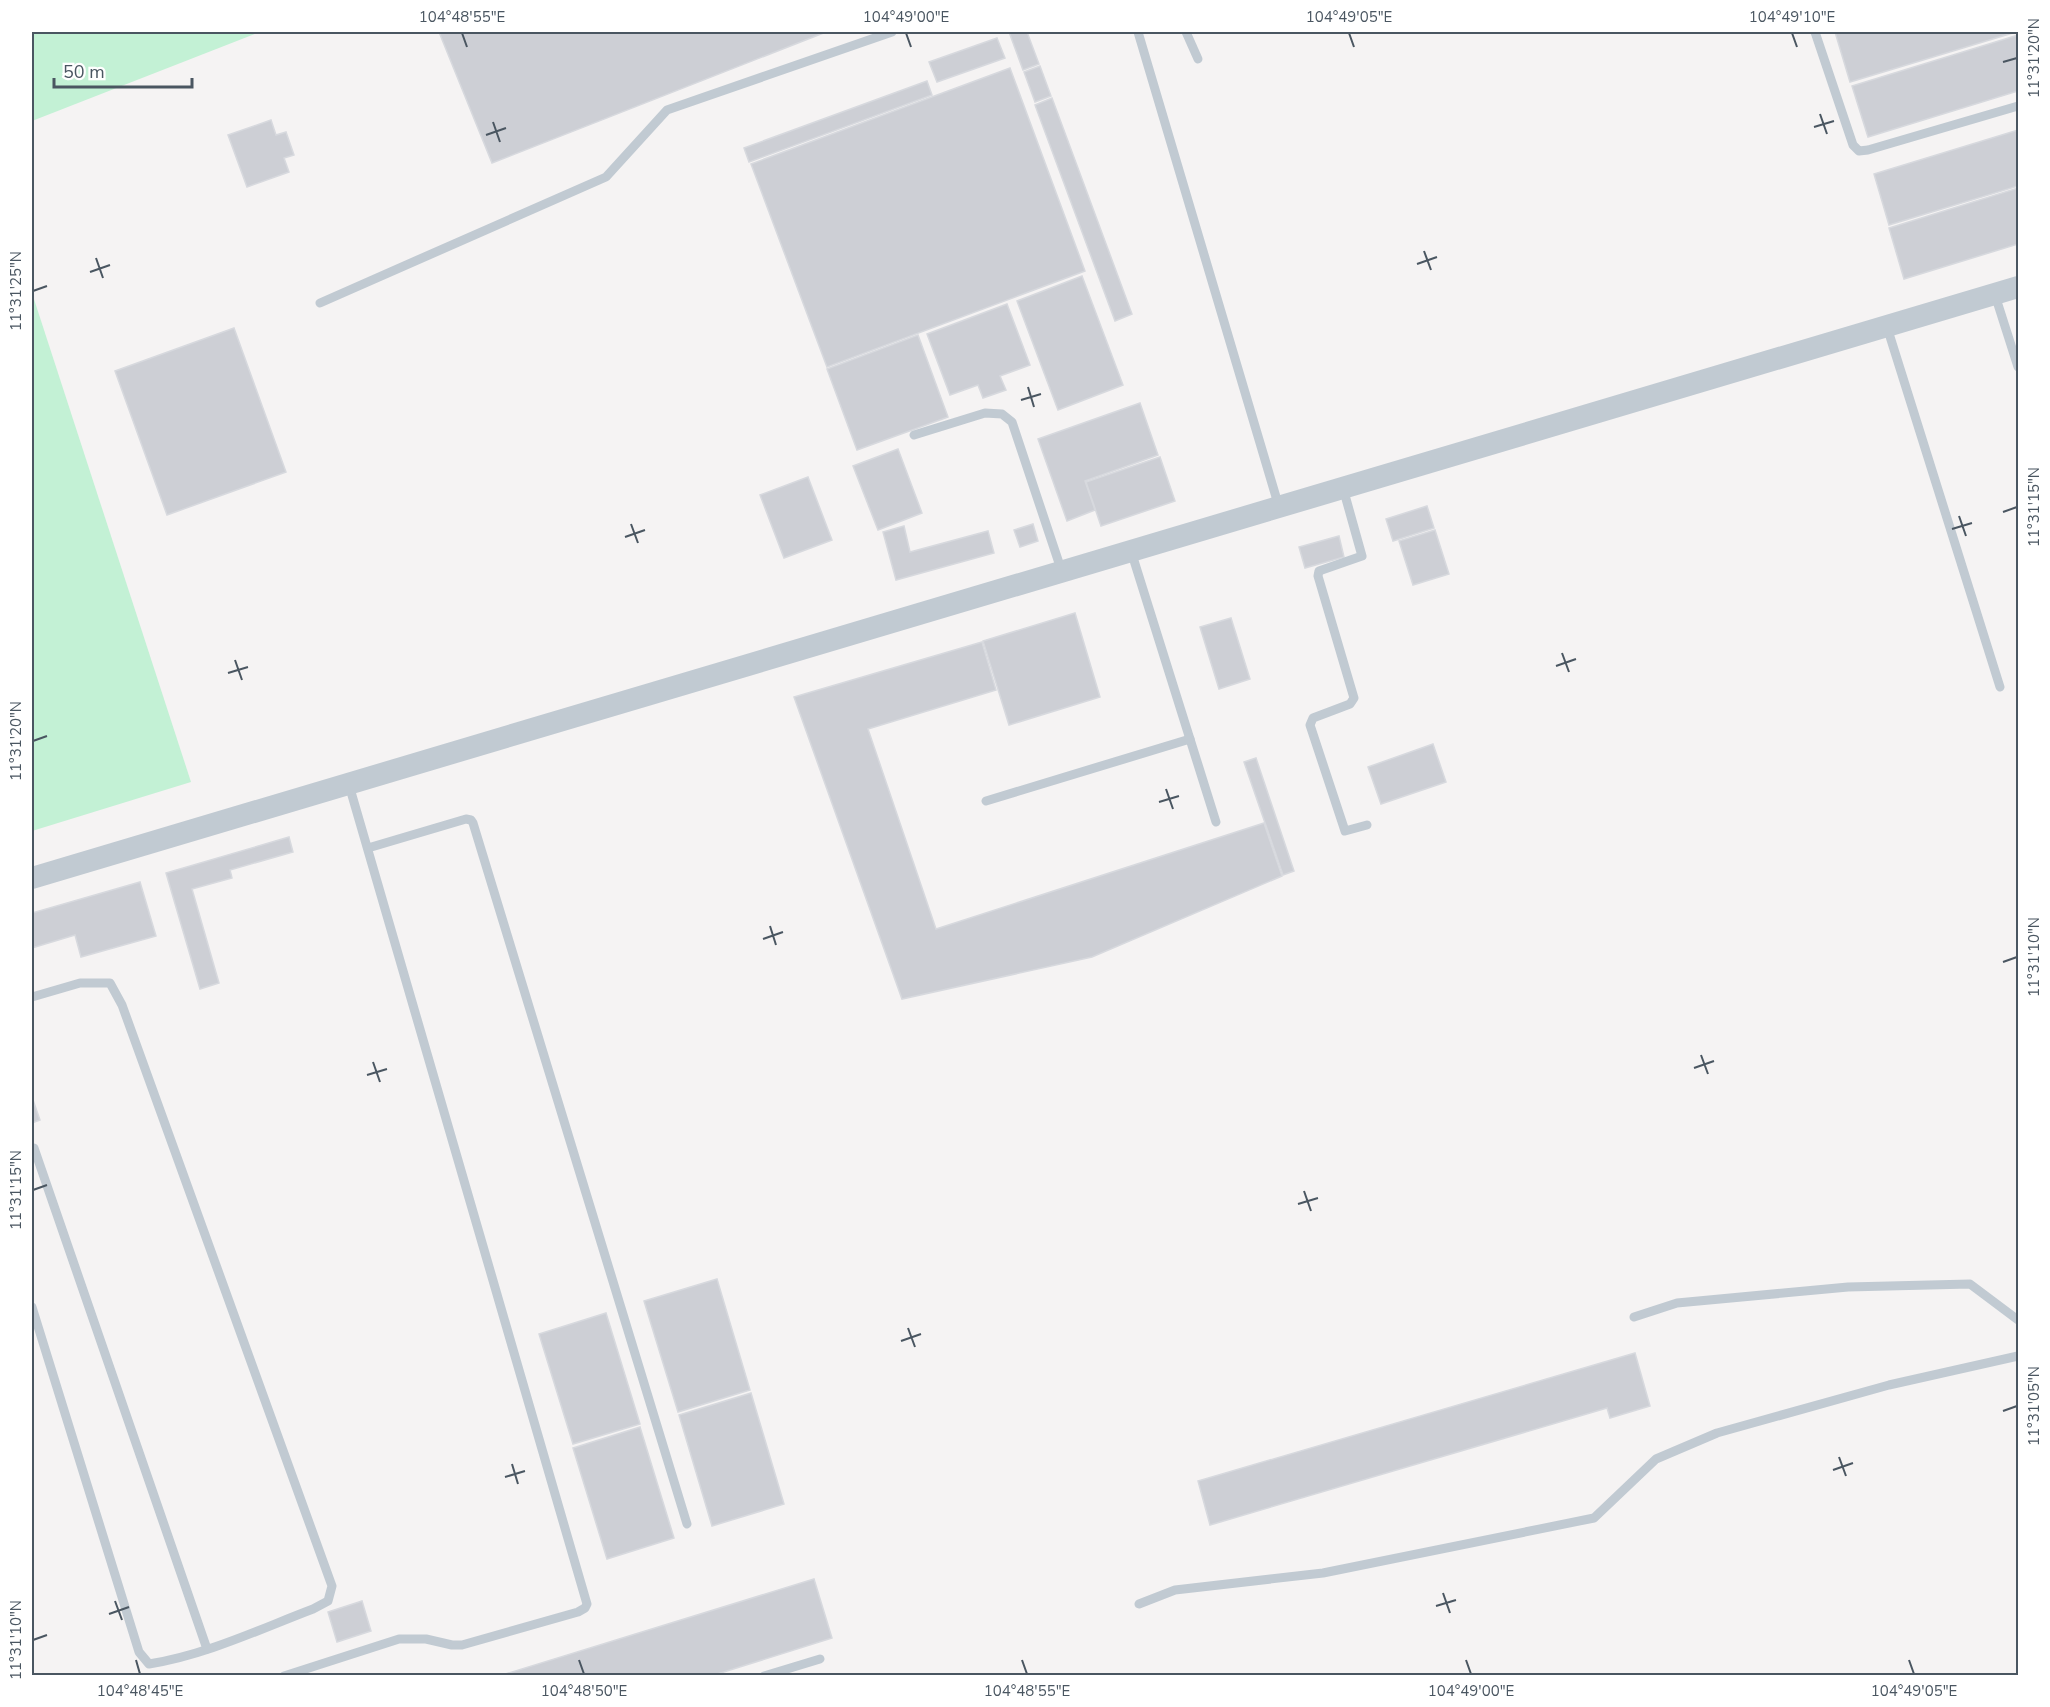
<svg xmlns="http://www.w3.org/2000/svg" width="2050" height="1707" font-family="'Nunito Sans',sans-serif">
	<style>
		.green { fill: #c3f1d5 }
		.building { fill: #cdcfd5; stroke: #d7d9de; stroke-width: 1.5 }
		.lines { fill: none; stroke-linecap: round; stroke-linejoin: round }
		.service { stroke: #c1cad2; stroke-width: 9 }
		.tertiary { stroke: #c1cad2; stroke-width: 22 }
		.ticks { fill: none; stroke: #4a5661; stroke-width: 2 }
		.neatline { fill: none; stroke: #4a5661; stroke-width: 2 }
		.ticks-label { font-size: 15px; text-anchor: middle; fill: #4a5661 }
	</style>
	<rect width="100%" height="100%" fill="#f5f3f3"/>
	<g class="green">
		<polygon points="32,32 260,32 32,121"/>
		<polygon points="32,293 191,782 32,831"/>
	</g>
	<g class="building">
		<polygon points="439,32 826,32 492,163"/>
		<polygon points="1009,32 1027,32 1039,64 1023,70"/>
		<polygon points="1835,32 2016,32 1850,82"/>
		<polygon points="2018,35 2018,91 1868,137 1852,86"/>
		<polygon points="997,38 1005,58 937,82 929,62"/>
		<polygon points="1040,66 1051,96 1035,102 1024,72"/>
		<polygon points="1010,68 1085,271 827,367 751,164"/>
		<polygon points="927,81 932,95 749,162 744,148"/>
		<polygon points="1052,98 1132,314 1115,321 1035,105"/>
		<polygon points="271,120 276,135 286,132 294,155 284,158 289,172 247,187 228,135"/>
		<polygon points="2018,130 2018,186 1889,225 1874,174"/>
		<polygon points="2018,188 2018,244 1904,279 1889,228"/>
		<polygon points="1082,276 1123,385 1058,410 1017,301"/>
		<polygon points="1007,304 1030,365 1000,376 1006,390 983,398 978,385 950,395 927,334"/>
		<polygon points="234,328 286,472 167,515 115,371"/>
		<polygon points="918,335 948,417 857,450 827,369"/>
		<polygon points="1140,403 1158,455 1085,481 1095,510 1067,521 1038,439"/>
		<polygon points="898,449 922,513 878,530 853,466"/>
		<polygon points="1160,457 1175,501 1101,526 1086,482"/>
		<polygon points="808,477 832,540 784,558 760,495"/>
		<polygon points="1427,506 1434,528 1393,541 1386,519"/>
		<polygon points="1033,524 1038,541 1020,547 1014,530"/>
		<polygon points="904,526 910,552 988,531 994,553 896,580 883,532"/>
		<polygon points="1435,530 1449,574 1413,585 1399,541"/>
		<polygon points="1339,536 1344,557 1305,568 1299,547"/>
		<polygon points="1075,613 1100,697 1009,725 983,641"/>
		<polygon points="1231,618 1250,679 1219,689 1200,627"/>
		<polygon points="982,642 996,690 868,729 936,929 1264,823 1282,876 1092,957 902,999 794,697"/>
		<polygon points="1433,744 1446,782 1381,804 1368,767"/>
		<polygon points="1256,758 1294,871 1283,875 1244,762"/>
		<polygon points="289,837 293,852 230,870 232,878 192,889 219,983 200,989 166,873"/>
		<polygon points="140,882 156,936 81,957 75,935 32,948 32,913"/>
		<polygon points="32,1097 40,1120 32,1123"/>
		<polygon points="717,1279 750,1390 678,1412 644,1301"/>
		<polygon points="606,1313 640,1424 573,1444 539,1334"/>
		<polygon points="1635,1353 1650,1406 1610,1418 1607,1408 1210,1525 1198,1481"/>
		<polygon points="751,1393 784,1504 712,1526 679,1415"/>
		<polygon points="640,1427 674,1538 607,1559 573,1448"/>
		<polygon points="814,1579 832,1638 711,1676 499,1676"/>
		<polygon points="362,1601 371,1631 337,1642 328,1612"/>
	</g>
	<g class="lines">
		<g class="service">
			<polyline points="1138,32 1279,507"/>
			<polyline points="1186,32 1198,59"/>
			<polyline points="1815,32 1853,145 1859,151 1868,150 2018,106"/>
			<polyline points="1995,295 2018,367"/>
			<polyline points="320,303 606,177 667,110 892,32"/>
			<polyline points="1887,327 2000,687"/>
			<polyline points="914,435 985,413 1002,414 1012,422 1062,572"/>
			<polyline points="1343,488 1362,556 1319,571 1318,576 1354,698 1350,704 1313,718 1310,725 1345,831 1367,825"/>
			<polyline points="1131,551 1216,822"/>
			<polyline points="986,801 1190,739"/>
			<polyline points="368,848 466,819 471,820 473,823 687,1524"/>
			<path d="M 32,997 L 80,983 L 110,983 L 122,1005 L 332,1586 L 328,1601 L 313,1609 C 260,1629 206,1655 149,1664 L 139,1652 L 32,1307"/>
			<polyline points="34,1148 207,1649"/>
			<polyline points="1634,1317 1677,1303 1848,1287 1970,1284 2018,1320"/>
			<polyline points="1139,1604 1175,1590 1323,1573 1594,1518 1656,1459 1717,1433 1889,1385 2018,1356"/>
			<polyline points="284,1676 399,1639 426,1639 452,1645 462,1645 578,1612 585,1608 587,1604 349,785"/>
			<polyline points="764,1676 820,1659"/>
		</g>
		<polyline class="tertiary" points="32,878 2018,287"/>
	</g>
	<path class="ticks" d="M 462,33 L 467,47M 906,33 L 911,47M 1349,33 L 1354,47M 1792,33 L 1797,47M 2003,62 L 2017,58M 1820,114 L 1827,134M 493,122 L 500,142M 1814,127 L 1834,121M 486,135 L 506,128M 1424,251 L 1431,270M 96,258 L 103,278M 1417,264 L 1437,257M 90,272 L 110,265M 33,291 L 47,286M 1028,387 L 1034,407M 1021,400 L 1041,394M 2003,512 L 2017,507M 1959,516 L 1966,536M 631,524 L 638,543M 1952,529 L 1972,523M 625,537 L 645,530M 1562,653 L 1569,672M 235,660 L 242,680M 1556,666 L 1576,659M 228,673 L 248,667M 33,741 L 47,736M 1166,789 L 1173,809M 1159,802 L 1179,796M 770,926 L 776,945M 763,939 L 783,932M 2003,962 L 2017,957M 1701,1055 L 1708,1074M 373,1062 L 380,1082M 1694,1068 L 1714,1061M 367,1075 L 387,1069M 33,1190 L 47,1185M 1304,1191 L 1311,1211M 1298,1204 L 1318,1198M 908,1328 L 915,1347M 901,1341 L 921,1334M 2003,1411 L 2017,1406M 1839,1457 L 1846,1476M 512,1464 L 518,1484M 1833,1470 L 1853,1463M 505,1477 L 525,1471M 1443,1593 L 1450,1613M 115,1601 L 122,1620M 1436,1606 L 1456,1600M 109,1614 L 129,1607M 33,1640 L 47,1635M 136,1660 L 140,1674M 579,1660 L 584,1674M 1022,1660 L 1027,1674M 1466,1660 L 1471,1674M 1909,1660 L 1914,1674"/>
	<rect width="2050" height="1707" fill="none" stroke="#ffffff" stroke-width="66"/>
	<path d="M54 78v9h138v-9" fill="none" stroke="#4a5661" stroke-width="3"/>
	<text x="63" y="78" font-size="18" fill="#4a5661" stroke="#ffffff" stroke-width="4.5" paint-order="stroke">50 m</text>
	<rect x="33" y="33" width="1984" height="1641" class="neatline"/>
	<g class="ticks-label">
		<text x="462" y="22">104°48'55"E</text>
		<text x="906" y="22">104°49'00"E</text>
		<text x="1349" y="22">104°49'05"E</text>
		<text x="1792" y="22">104°49'10"E</text>
		<text transform="translate(2034 58) rotate(-90)" y="5">11°31'20"N</text>
		<text transform="translate(16 291) rotate(-90)" y="5">11°31'25"N</text>
		<text transform="translate(2034 507) rotate(-90)" y="5">11°31'15"N</text>
		<text transform="translate(16 741) rotate(-90)" y="5">11°31'20"N</text>
		<text transform="translate(2034 957) rotate(-90)" y="5">11°31'10"N</text>
		<text transform="translate(16 1190) rotate(-90)" y="5">11°31'15"N</text>
		<text transform="translate(2034 1406) rotate(-90)" y="5">11°31'05"N</text>
		<text transform="translate(16 1640) rotate(-90)" y="5">11°31'10"N</text>
		<text x="140" y="1696">104°48'45"E</text>
		<text x="584" y="1696">104°48'50"E</text>
		<text x="1027" y="1696">104°48'55"E</text>
		<text x="1471" y="1696">104°49'00"E</text>
		<text x="1914" y="1696">104°49'05"E</text>
	</g>
</svg>
